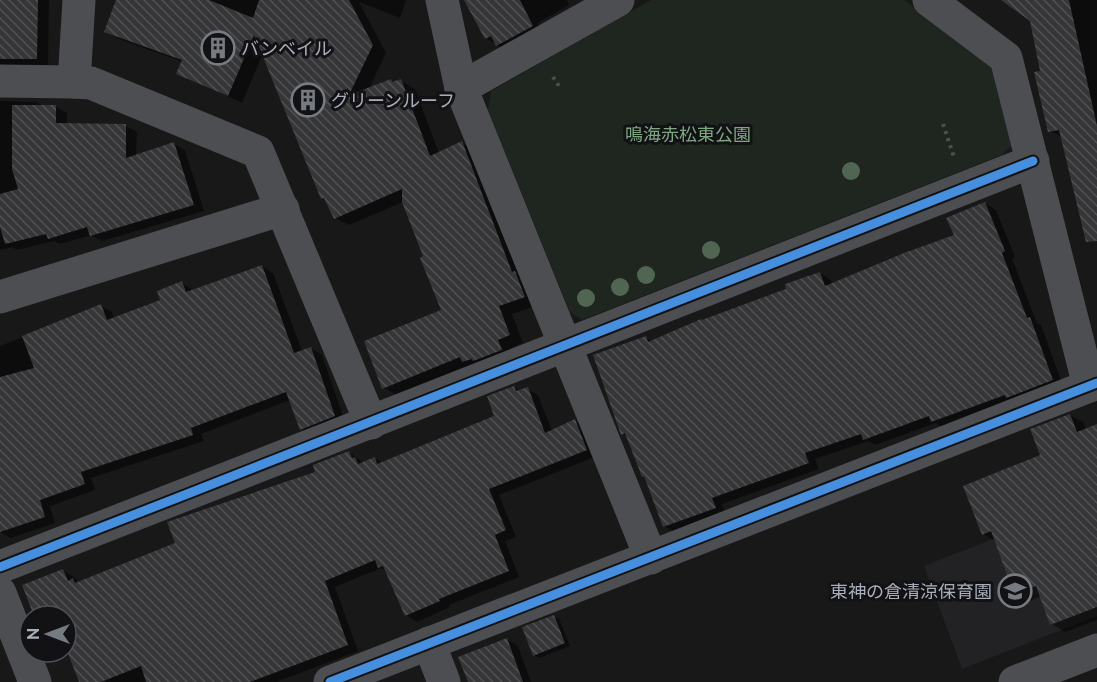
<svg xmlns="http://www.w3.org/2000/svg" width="1097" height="682" font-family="Raleway,'Noto Sans JP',sans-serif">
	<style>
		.built { fill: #222225 }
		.green { fill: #1e261f }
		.shadow { fill: #0007 }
		.building { fill: url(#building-back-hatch) }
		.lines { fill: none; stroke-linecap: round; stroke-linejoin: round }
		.path { stroke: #4e4f53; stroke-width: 4; stroke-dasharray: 3 4.5; stroke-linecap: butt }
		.minor { stroke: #4c4e51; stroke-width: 33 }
		.cycleway-casing { stroke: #121215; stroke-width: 13 }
		.cycleway { stroke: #468fdf; stroke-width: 9 }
		.tree { fill: #516652 }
		.labels { text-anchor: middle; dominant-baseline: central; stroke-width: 6; stroke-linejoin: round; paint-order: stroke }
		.poi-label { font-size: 18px; fill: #a9aeba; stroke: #121215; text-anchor: start }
		.park-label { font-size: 18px; fill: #7fa682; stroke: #121215 }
	</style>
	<defs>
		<pattern id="building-back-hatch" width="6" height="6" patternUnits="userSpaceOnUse" patternTransform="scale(1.5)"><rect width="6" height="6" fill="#363638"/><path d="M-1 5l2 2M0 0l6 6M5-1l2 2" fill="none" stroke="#505153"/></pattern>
	</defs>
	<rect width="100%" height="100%" fill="#181818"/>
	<polygon class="built" points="1097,498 1097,616 962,669 924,566"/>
	<polygon class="green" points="651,0 904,0 994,68 1013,144 1002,155 582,320 570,312 488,111 491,91"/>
	<g class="shadow">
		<polygon points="0,0 49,0 48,68 0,73"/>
		<polygon points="118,0 406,0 400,18 359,2 386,53 369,89 391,81 395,83 401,81 415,89 439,153 462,143 476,151 538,305 512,314 523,343 511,348 514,358 397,395 384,388 443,311 425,257 403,202 349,225 335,218 327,201 323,198 263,53 242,103 178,74 183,62 119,39 106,31"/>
		<polygon points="466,0 567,0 569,5 538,23 543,32 507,51 486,38"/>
		<polygon points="1004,0 1097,0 1097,231 1063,137 1049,131 1042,72 1031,20"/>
		<polygon points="0,101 36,102 44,107 56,107 67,113 67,125 126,126 137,132 136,156 174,144 185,150 204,211 102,241 91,235 60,244 54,241 17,250 12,247 0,250"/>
		<polygon points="985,203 996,210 1015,257 1012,259 1037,323 1041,325 1063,386 943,428 936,423 875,445 868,441 815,459 819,469 722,504 725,514 675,532 664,526 646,477 643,476 628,436 622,433 646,338 653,342 788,290 820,273 831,280 832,284 956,236"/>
		<polygon points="262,266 273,273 302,351 311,348 322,355 345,422 312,435 301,429 290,400 201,434 204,441 91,478 95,490 50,506 55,523 11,538 0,532 0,346 101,306 112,312 114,319 162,301 182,283 194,291"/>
		<polygon points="514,387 521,391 527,389 538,395 552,431 575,421 586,427 597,456 499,495 516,537 505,541 519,577 449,605 450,607 417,622 406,615 386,571 381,568 335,587 358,651 276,682 80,682 66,644 66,616 36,616 63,571 74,577 79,583 177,544 317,473 349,452 363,463 375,458 383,463 496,417"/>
		<polygon points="1070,415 1084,423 1086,430 1097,425 1097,620 1065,632 1052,624 1041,596 1030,601 1016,593 996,541 983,534 1042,456"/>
		<polygon points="554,616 559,619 570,646 539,658 534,655"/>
		<polygon points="507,639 518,646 531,682 469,682"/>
	</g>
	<g class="building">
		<polygon points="0,0 38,0 37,59 0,59"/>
		<polygon points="116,0 209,0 253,18 259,0 349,0 373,45 349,95 391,79 392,82 401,79 430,156 462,141 512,272 515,271 525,297 499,306 510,335 498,340 502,350 473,361 472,359 462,362 460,357 382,389 364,341 441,310 420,258 423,256 402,202 402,189 334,219 324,198 321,199 254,35 228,96 176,74 182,60 104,32"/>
		<polygon points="464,0 520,0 533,26 496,46 491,36 485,39"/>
		<polygon points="1001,0 1069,0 1097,126 1097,241 1086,242 1059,130 1048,132 1034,72 1040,71 1030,21"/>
		<polygon points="12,105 56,105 56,123 126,124 126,158 174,142 194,205 90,236 87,227 48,239 46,234 5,244 0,227 0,194 18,189 12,169"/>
		<polygon points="985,202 1005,251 1002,253 1027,318 1030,317 1053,380 1006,398 1005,395 931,422 929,416 863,440 861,434 805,453 809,463 712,498 716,508 663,527 644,476 642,477 625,433 621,435 593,355 646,336 648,342 701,319 702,320 786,289 785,284 820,272 825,286 904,253 954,235 946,218"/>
		<polygon points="262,265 294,353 311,347 335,416 300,430 286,392 191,428 193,435 81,472 85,484 40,500 45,517 0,532 0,377 34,368 22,336 101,304 107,320 160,300 157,291 182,281 186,292"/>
		<polygon points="514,386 516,391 528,387 545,433 575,419 587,450 489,489 506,530 495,535 509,571 439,599 440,601 405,616 383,566 378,568 375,560 325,581 348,645 250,682 146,682 141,666 101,682 79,682 66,648 66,616 34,616 22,585 63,569 68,581 73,578 75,583 175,543 167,522 315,472 313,465 349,451 352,458 355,457 358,464 375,457 377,464 494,416 487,396"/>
		<polygon points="1070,414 1077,432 1097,424 1097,607 1050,625 1036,586 1014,594 991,531 982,535 963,486 1040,455 1030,429"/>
		<polygon points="554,615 565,643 533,656 522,627"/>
		<polygon points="507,638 523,682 468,682 458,657"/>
	</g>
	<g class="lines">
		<g class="path">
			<polyline points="553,77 559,86"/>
			<polyline points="943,124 954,157"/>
		</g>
		<g class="minor">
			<polyline points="442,0 461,88 651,558"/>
			<polyline points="929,0 1006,58 1089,386"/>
			<polyline points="0,81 74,82 79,0"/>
			<polyline points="74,82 91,83 258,152 371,423"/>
			<polyline points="461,88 618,0"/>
			<polyline points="0,297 283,209"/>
			<path d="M 0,567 C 345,433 689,296 1033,161"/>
			<polyline points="0,593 35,682"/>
			<polyline points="429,643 444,682"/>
			<polyline points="330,682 1097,383"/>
			<polyline points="1015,682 1097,650"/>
		</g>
		<g class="cycleway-casing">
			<g id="cycleway">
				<path d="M 0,567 C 345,433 689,296 1033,161"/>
				<polyline points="330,682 1097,383"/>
			</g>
		</g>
		<use href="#cycleway" class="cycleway"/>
	</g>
	<g class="tree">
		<circle cx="851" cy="171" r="9"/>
		<circle cx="711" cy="250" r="9"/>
		<circle cx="646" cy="275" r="9"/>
		<circle cx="620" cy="287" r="9"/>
		<circle cx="586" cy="298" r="9"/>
	</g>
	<defs>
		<g id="building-ring" transform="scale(1.725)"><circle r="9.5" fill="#121215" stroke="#767a81" stroke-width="1.5"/><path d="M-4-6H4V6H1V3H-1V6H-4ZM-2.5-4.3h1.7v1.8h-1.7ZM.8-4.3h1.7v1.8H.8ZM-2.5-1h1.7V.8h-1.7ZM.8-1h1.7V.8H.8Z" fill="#767a81"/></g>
		<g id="school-ring" transform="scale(1.725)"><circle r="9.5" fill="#121215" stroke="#767a81" stroke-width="1.5"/><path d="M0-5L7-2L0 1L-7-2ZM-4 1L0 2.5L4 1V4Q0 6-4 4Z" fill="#767a81"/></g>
	</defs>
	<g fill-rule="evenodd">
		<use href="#building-ring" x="218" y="48"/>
		<use href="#building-ring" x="308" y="100"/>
		<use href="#school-ring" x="1015" y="591"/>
	</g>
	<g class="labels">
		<g class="poi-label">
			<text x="241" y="48">バンベイル</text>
			<text x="331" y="100">グリーンルーフ</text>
			<text x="992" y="591" text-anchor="end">東神の倉清涼保育園</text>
		</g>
		<g class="park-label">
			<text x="688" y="134">鳴海赤松東公園</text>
		</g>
	</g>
	<g transform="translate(48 634) rotate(270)"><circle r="28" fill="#121215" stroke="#4e5057" stroke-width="1.5"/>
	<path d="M0-4.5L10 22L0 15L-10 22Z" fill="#767a81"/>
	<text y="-9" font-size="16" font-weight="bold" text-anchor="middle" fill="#a9aeba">N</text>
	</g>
</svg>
